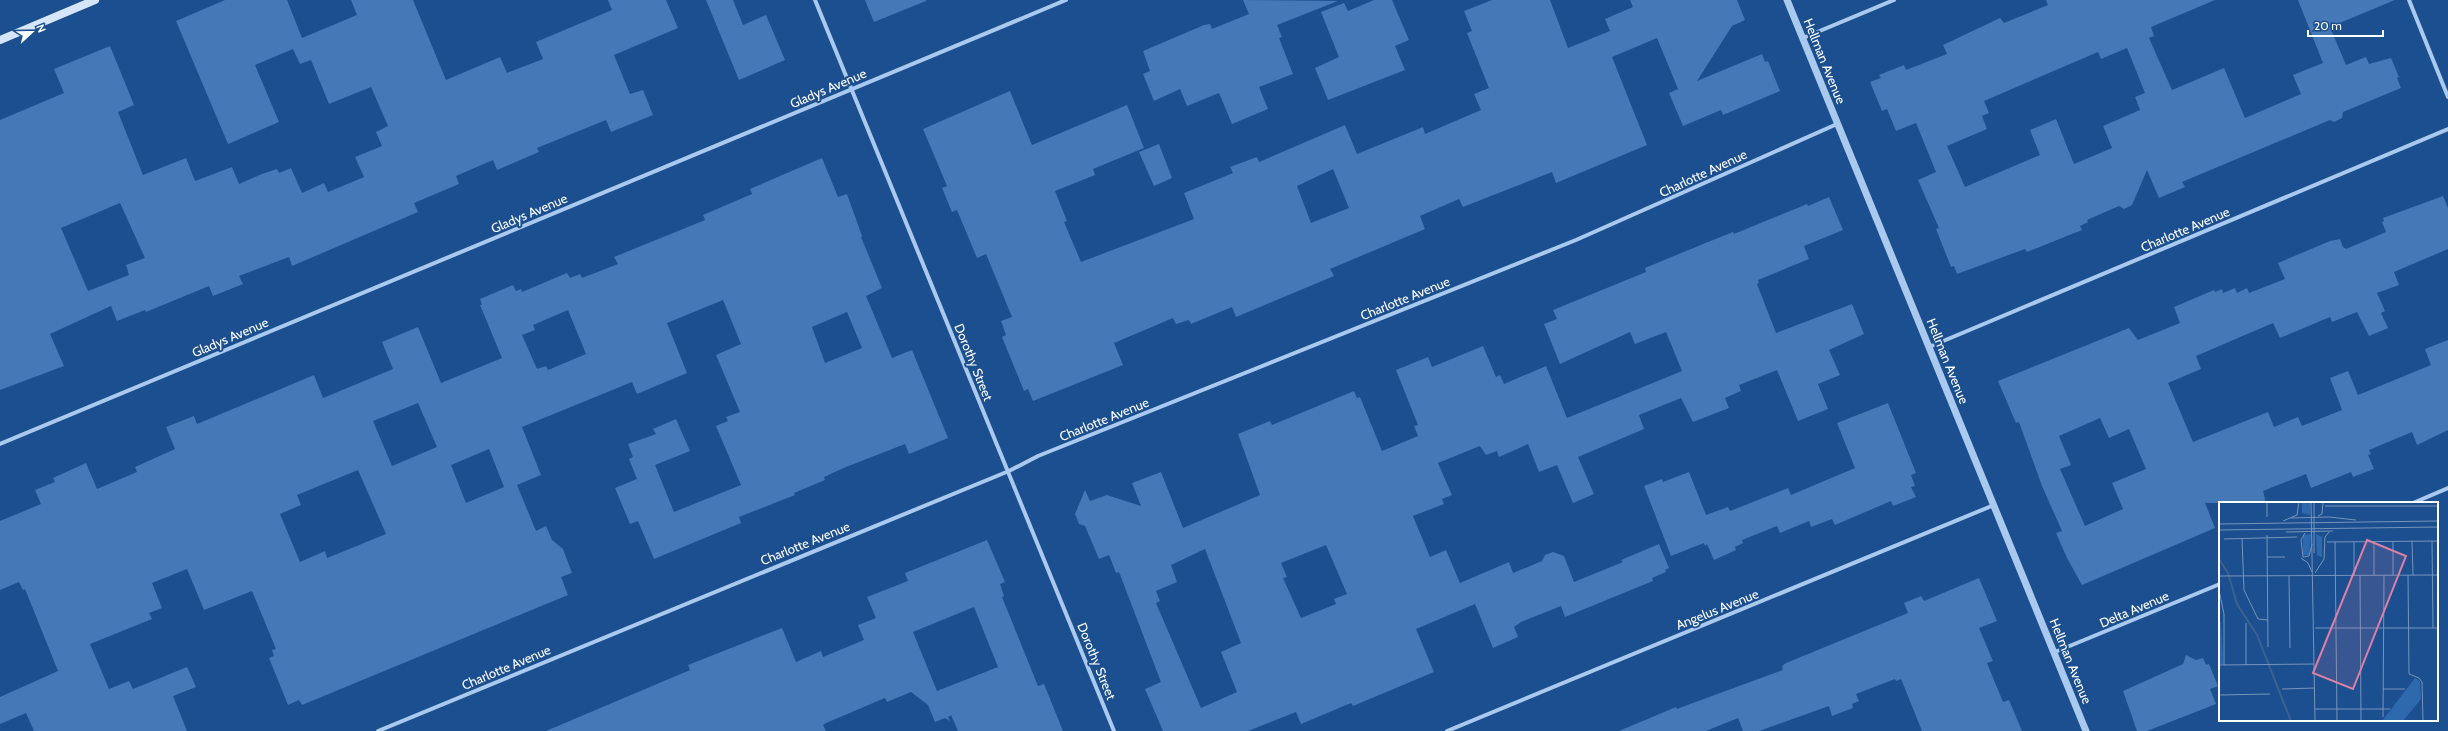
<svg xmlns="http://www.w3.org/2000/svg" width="2448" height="731" font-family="Cabin,sans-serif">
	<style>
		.building { fill: #4478b7; fill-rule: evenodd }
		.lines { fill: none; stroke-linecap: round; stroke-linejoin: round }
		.minor { stroke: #a9c9ee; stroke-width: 4 }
		.tertiary { stroke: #a9c9ee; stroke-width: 7 }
		.secondary { stroke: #d6e6fa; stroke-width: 8 }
		.labels { text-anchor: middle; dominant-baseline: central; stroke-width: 4; stroke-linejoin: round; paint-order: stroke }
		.street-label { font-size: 13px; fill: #fff; stroke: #1b4f8f }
		.inset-river { fill: none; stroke: #3c6290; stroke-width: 2 }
		.inset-road { fill: none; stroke: #7695bc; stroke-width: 1 }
		.view { fill: #dd80a5; fill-opacity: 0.15; stroke: #dd80a5; stroke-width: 2 }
		.inset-edge { fill: none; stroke: #fff; stroke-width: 2 }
	</style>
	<rect width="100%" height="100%" fill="#1b4f8f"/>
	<g class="building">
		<path d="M 225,0 L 287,0 L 302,38 L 357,15 L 351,0 L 413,0 L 446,80 L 500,57 L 507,73 L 543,59 L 536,42 L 612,10 L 608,0 L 666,0 L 678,28 L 614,55 L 630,94 L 643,90 L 653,115 L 611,132 L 606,120 L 537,148 L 539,152 L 497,170 L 493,160 L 456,176 L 459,184 L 414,203 L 418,212 L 292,266 L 289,257 L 239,276 L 243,284 L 213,296 L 209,286 L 146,312 L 145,310 L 117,321 L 111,306 L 50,334 L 64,366 L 0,390 L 0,120 L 64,93 L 54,69 L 110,46 L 134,105 L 118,112 L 143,175 L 186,158 L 195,181 L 232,167 L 239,184 L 262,174 L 277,169 L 279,173 L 291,168 L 302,193 L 324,183 L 328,192 L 364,177 L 355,157 L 382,146 L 376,132 L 388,126 L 371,87 L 329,104 L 311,60 L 300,64 L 293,49 L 255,65 L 279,122 L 228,144 L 176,21 ZM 120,203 L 145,258 L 126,265 L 129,275 L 88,291 L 61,228 Z"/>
		<polygon points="706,0 733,0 743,25 766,15 785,60 739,80"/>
		<polygon points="865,0 926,0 926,1 874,22"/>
		<polygon points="1243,0 1338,1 1277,25 1282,37 1279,38 1293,74 1259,87 1268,109 1232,124 1219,93 1187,106 1180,89 1154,101 1143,74 1150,71 1143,51 1204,25 1210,24 1212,29 1249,14"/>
		<polygon points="1374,0 1392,0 1409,40 1395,46 1405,70 1328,100 1315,68 1339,57 1321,12 1344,3 1348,11"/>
		<path d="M 1492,0 L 1550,0 L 1568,48 L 1610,31 L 1605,19 L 1633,7 L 1630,0 L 1737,0 L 1745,20 L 1732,26 L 1697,81 L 1762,54 L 1765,62 L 1768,61 L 1780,91 L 1723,115 L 1721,110 L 1683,126 L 1669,93 L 1678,89 L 1657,38 L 1612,57 L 1647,145 L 1556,183 L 1552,172 L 1463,207 L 1459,199 L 1420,216 L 1425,229 L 1330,269 L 1334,276 L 1236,317 L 1232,307 L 1191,324 L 1189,320 L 1176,324 L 1173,318 L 1114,343 L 1123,365 L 1033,401 L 1028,389 L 1024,391 L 1002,337 L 1006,335 L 1001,321 L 1012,317 L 986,254 L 977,258 L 957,210 L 952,212 L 942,188 L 947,186 L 923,129 L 1010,91 L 1032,145 L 1127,105 L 1144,148 L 1093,169 L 1095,175 L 1055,191 L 1067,221 L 1064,222 L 1081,262 L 1194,219 L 1184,193 L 1233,173 L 1230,167 L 1257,157 L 1259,162 L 1345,125 L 1357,154 L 1423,127 L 1425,134 L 1481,110 L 1474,94 L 1489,88 L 1467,33 L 1472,31 L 1464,11 ZM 1333,169 L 1349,208 L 1311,223 L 1297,186 Z"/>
		<path d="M 2046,0 L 2215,0 L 2151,27 L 2154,36 L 2149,38 L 2172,90 L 2224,68 L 2245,118 L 2301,94 L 2293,75 L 2323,63 L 2298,0 L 2395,0 L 2330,27 L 2346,65 L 2366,57 L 2369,64 L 2391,58 L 2399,77 L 2397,78 L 2401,88 L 2343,112 L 2342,118 L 2334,122 L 2330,120 L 2182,182 L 2185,187 L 2159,198 L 2147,170 L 2132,205 L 2124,209 L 2119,206 L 2087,220 L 2088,222 L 2080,226 L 2082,230 L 2027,252 L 2025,249 L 1957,274 L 1954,266 L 1951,267 L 1936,229 L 1939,228 L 1918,180 L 1936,172 L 1916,123 L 1896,131 L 1887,109 L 1882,111 L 1870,82 L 1881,78 L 1879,75 L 1904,65 L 1906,70 L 1947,54 L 1943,45 L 2000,18 L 2004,23 L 2048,5 ZM 2127,48 L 2145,93 L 2135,97 L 2140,110 L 2103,126 L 2112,148 L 2074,164 L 2056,119 L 2030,130 L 2040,155 L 1965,187 L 1947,146 L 1987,129 L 1982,116 L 1989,113 L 1984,101 L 2098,52 L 2101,59 Z"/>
		<polygon points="1159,144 1172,178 1154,186 1139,152"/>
		<path d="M 822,158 L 838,197 L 847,194 L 862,236 L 861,237 L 882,288 L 866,296 L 892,358 L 912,350 L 948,438 L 909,454 L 905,444 L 846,467 L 824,477 L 825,480 L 794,493 L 795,495 L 739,517 L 741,523 L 654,559 L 638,521 L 630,524 L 615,488 L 637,479 L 629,459 L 633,457 L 628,444 L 656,434 L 653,429 L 676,419 L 690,451 L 655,465 L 674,512 L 741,485 L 716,426 L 728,421 L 726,417 L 740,412 L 716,355 L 741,344 L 723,300 L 667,323 L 687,373 L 637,394 L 632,382 L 522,427 L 541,475 L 517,485 L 536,531 L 546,526 L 552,540 L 563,549 L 572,573 L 561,577 L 568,595 L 302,705 L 299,700 L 288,705 L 269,658 L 274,656 L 272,650 L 276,649 L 252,591 L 204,610 L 187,569 L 152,583 L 162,608 L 149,613 L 152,619 L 90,644 L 109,689 L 129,681 L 133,689 L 187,667 L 196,687 L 173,696 L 187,731 L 34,731 L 26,713 L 0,724 L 0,697 L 58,671 L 25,589 L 23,590 L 19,582 L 0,590 L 0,521 L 41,504 L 35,490 L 55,482 L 53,478 L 86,463 L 97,489 L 137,472 L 135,467 L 175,449 L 166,427 L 194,416 L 197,424 L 314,375 L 323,398 L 393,369 L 382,342 L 418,327 L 441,383 L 502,358 L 480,305 L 482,305 L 480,299 L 513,285 L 516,291 L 521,289 L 522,292 L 567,273 L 570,278 L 580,274 L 582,278 L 618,264 L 614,257 L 705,220 L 703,215 L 752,194 L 750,189 ZM 568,310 L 586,354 L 548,370 L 546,366 L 537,369 L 522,335 L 535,330 L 533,325 ZM 847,312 L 862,348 L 825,363 L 812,327 ZM 418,403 L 437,447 L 392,466 L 373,421 ZM 489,449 L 504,487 L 466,503 L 451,465 ZM 358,470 L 386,534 L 327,558 L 325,551 L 300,562 L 280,514 L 301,505 L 297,495 Z"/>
		<path d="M 2443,196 L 2448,208 L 2448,249 L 2394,272 L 2399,285 L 2377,293 L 2385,311 L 2381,313 L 2388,328 L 2369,336 L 2357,312 L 2332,322 L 2330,317 L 2280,338 L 2273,323 L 2196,356 L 2201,369 L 2168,383 L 2193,442 L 2268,412 L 2274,427 L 2298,417 L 2302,426 L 2342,410 L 2330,378 L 2348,371 L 2358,395 L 2431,365 L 2425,349 L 2448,340 L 2448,430 L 2417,445 L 2412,432 L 2369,450 L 2371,454 L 2368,455 L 2374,469 L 2353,477 L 2351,472 L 2311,488 L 2306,474 L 2263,491 L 2266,503 L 2205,503 L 2215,528 L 2082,585 L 2067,558 L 2056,533 L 2062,531 L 2042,486 L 2019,422 L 2016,423 L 1998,381 L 2129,328 L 2138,340 L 2180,323 L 2174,307 L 2214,290 L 2215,292 L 2222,289 L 2223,293 L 2235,288 L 2237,293 L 2247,288 L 2249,293 L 2285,279 L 2278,263 L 2330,241 L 2340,239 L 2343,247 L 2346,249 L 2386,232 L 2382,222 L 2384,221 L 2383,218 ZM 2100,418 L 2109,438 L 2129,429 L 2146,469 L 2112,483 L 2123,509 L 2085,526 L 2060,469 L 2071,465 L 2059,436 Z"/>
		<path d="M 1829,197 L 1843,230 L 1804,246 L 1809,259 L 1758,280 L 1759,283 L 1757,284 L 1776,333 L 1852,304 L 1864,334 L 1829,350 L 1840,375 L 1818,384 L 1828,409 L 1798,421 L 1777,370 L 1739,385 L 1741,391 L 1725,398 L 1729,408 L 1693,422 L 1681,398 L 1639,415 L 1644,429 L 1578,457 L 1594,494 L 1573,503 L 1557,465 L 1539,472 L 1528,444 L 1499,457 L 1497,451 L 1486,455 L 1480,446 L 1438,463 L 1452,495 L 1442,499 L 1444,504 L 1413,516 L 1430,557 L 1446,550 L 1460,583 L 1509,562 L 1513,573 L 1542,561 L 1545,555 L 1553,552 L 1564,556 L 1574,582 L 1623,562 L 1621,560 L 1659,544 L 1669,568 L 1665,570 L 1666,572 L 1652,578 L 1653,581 L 1565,617 L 1561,606 L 1521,622 L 1514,627 L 1518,637 L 1493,648 L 1475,604 L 1416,629 L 1434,672 L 1353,706 L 1351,703 L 1301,724 L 1296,712 L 1248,731 L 1163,731 L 1145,689 L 1161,682 L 1119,572 L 1116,573 L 1109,555 L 1099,559 L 1085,526 L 1079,524 L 1075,514 L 1085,490 L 1090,501 L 1107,495 L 1141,506 L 1132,483 L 1161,472 L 1183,528 L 1260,495 L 1238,434 L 1270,421 L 1272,425 L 1354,391 L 1357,398 L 1360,397 L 1382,451 L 1418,436 L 1414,426 L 1418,425 L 1396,370 L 1428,357 L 1432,367 L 1483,346 L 1496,377 L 1500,375 L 1504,384 L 1546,366 L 1567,418 L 1682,371 L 1666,332 L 1635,344 L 1630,332 L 1560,364 L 1544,324 L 1557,319 L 1553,310 L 1646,272 L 1645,268 L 1703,244 L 1733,232 L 1734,234 L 1807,204 L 1808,206 ZM 1326,545 L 1347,594 L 1334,599 L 1336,604 L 1301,618 L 1283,578 L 1287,577 L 1281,563 ZM 1205,549 L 1241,643 L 1221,652 L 1237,692 L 1201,708 L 1156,603 L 1160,601 L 1156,591 L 1177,582 L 1171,565 Z"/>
		<polygon points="1888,403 1916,473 1911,475 1915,486 1911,487 1916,497 1893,506 1891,501 1835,525 1832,519 1811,527 1809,521 1780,533 1777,526 1742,540 1743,543 1735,547 1736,550 1714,560 1707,544 1705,546 1704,543 1671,556 1644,486 1662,479 1663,482 1689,472 1706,515 1728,507 1730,511 1788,488 1791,495 1855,468 1837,423"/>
		<path d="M 987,540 L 1005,582 L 1000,584 L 1004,596 L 1002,597 L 1038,686 L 1044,684 L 1063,731 L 958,731 L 951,715 L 948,717 L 950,721 L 945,718 L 935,722 L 928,705 L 911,692 L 887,702 L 885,698 L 826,723 L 823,725 L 826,731 L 546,731 L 690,670 L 688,665 L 782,628 L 796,662 L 821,651 L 823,657 L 864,640 L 858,625 L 876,618 L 867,597 L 908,581 L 905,573 ZM 974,607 L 998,667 L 937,691 L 913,632 Z"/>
		<polygon points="1979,578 1997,621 1979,628 1993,661 1987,663 2003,702 2009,700 2022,731 1922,731 1901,679 1896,681 1895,679 1856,694 1859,701 1852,704 1853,708 1832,716 1829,706 1759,731 1743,731 1738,718 1706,731 1619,731 1676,707 1677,709 1682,707 1783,670 1782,666 1786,663 1908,613 1904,603 1921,596 1924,601"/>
		<polygon points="2186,655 2196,660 2203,658 2206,665 2209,664 2218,686 2210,689 2216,704 2147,731 2137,731 2123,691 2183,664"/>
	</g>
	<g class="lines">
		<g class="minor">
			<polyline points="815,0 1114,731"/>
			<polyline points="2409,0 2448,97"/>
			<polyline points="1803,38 1894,0"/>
			<polyline points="1929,347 2448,129"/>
			<polyline points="0,444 1066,0"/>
			<polyline points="2413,503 2448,488"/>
			<polyline points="2055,652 2220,584"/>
			<polyline points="378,731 1009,471 1038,456 1576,240 1837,124"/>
			<polyline points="1447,731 1994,505"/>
		</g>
		<polyline class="tertiary" points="1787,0 2086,731"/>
		<polyline class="secondary" points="0,40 95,0"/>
	</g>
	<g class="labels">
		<g class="street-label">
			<text transform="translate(1825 61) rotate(68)">Hellman Avenue</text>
			<text transform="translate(828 88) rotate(-23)">Gladys Avenue</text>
			<text transform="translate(1703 173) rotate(-25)">Charlotte Avenue</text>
			<text transform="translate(529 213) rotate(-23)">Gladys Avenue</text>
			<text transform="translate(2185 229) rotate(-23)">Charlotte Avenue</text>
			<text transform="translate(1405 298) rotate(-22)">Charlotte Avenue</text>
			<text transform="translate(230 337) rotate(-23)">Gladys Avenue</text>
			<text transform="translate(1948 361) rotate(68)">Hellman Avenue</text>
			<text transform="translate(974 362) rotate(68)">Dorothy Street</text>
			<text transform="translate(1104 419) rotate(-22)">Charlotte Avenue</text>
			<text transform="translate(805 543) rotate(-22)">Charlotte Avenue</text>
			<text transform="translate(1717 609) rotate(-22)">Angelus Avenue</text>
			<text transform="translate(2134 609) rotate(-23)">Delta Avenue</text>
			<text transform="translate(1097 661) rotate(68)">Dorothy Street</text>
			<text transform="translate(2071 661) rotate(68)">Hellman Avenue</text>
			<text transform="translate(506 667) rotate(-23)">Charlotte Avenue</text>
		</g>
	</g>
	<g transform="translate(2219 502)">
		<rect width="219" height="219" fill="#1b4f8f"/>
		<path d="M 83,0 L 91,0 L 91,13 L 83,11 ZM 92,32 L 90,53 L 84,53 L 84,33 ZM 97,32 L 103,35 L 103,55 L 98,53 ZM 2,120 L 4,162 L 0,162 L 0,121 ZM 196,176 L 201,179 L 202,197 L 184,219 L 163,219 Z" fill="#2e69ad"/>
		<path class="inset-river" d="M 0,57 L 9,71 L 18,102 L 38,133 L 72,219"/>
		<path class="inset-road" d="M 48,0 L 48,15M 92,0 L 96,219M 95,0 L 95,51M 106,4 L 219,4M 99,14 L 103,12 L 104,0M 72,16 L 110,15 L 137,18M 64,19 L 78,13 L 80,0M 0,22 L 219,19M 0,28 L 219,25M 67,30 L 114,29M 86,31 L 82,38 L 84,55 L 90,54 L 93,42M 48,33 L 49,145M 5,37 L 78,35M 23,37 L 25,88 L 39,117 L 49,118M 174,39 L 174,73M 193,39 L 194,73M 213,39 L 214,126M 108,40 L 219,39M 116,40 L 118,219M 135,40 L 135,73M 155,40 L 155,73M 48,55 L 66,55M 82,56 L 89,61 L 93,70M 96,71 L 105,57 L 106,35 L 110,30M 189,73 L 190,172 L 200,176 L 203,180 L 204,219M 0,74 L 219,73M 70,74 L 71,146M 141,74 L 142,219M 0,88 L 5,112 L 5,163M 27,121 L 27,163M 96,126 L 219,126M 0,163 L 95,162M 63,187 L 96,186M 164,187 L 186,187M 0,193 L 51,192M 96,207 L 171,207M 164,215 L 165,73"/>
		<path class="view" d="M 148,38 L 187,54 L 134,187 L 94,171 Z"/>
		<rect width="219" height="219" class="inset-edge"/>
	</g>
	<g transform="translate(32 32) rotate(68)" stroke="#1b4f8f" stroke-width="3" paint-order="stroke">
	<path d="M0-3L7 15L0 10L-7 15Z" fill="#ffffff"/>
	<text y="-6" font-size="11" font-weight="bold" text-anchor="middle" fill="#ffffff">N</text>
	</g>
	<path d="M2308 30v6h75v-6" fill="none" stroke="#ffffff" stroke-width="2"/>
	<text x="2314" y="30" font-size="12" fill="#ffffff" stroke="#1b4f8f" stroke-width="3" paint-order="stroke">20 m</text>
</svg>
